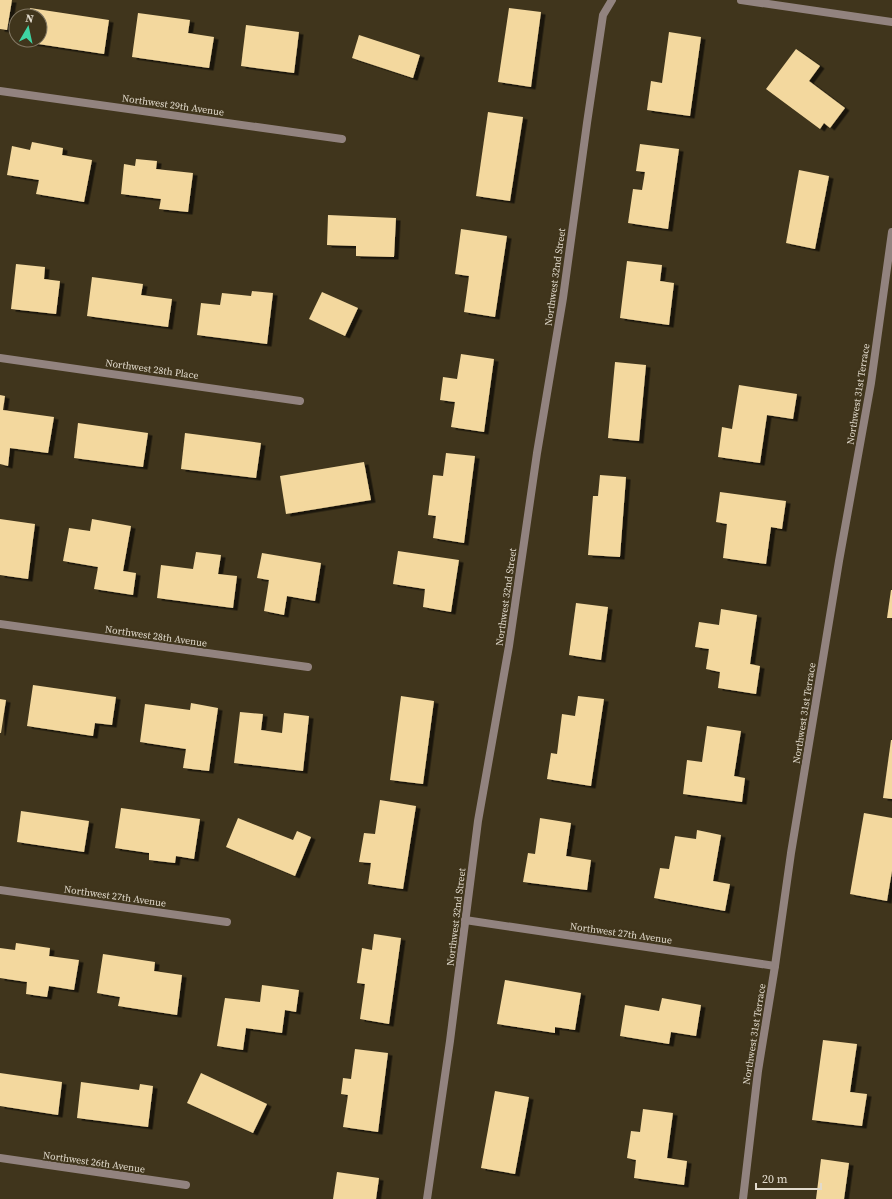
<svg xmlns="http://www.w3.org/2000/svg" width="892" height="1199" font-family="'Source Serif 4',serif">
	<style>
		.building { fill: #f3d89e; filter: url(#shadow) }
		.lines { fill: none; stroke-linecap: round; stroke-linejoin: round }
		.minor { stroke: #92837f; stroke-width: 8 }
		.labels { text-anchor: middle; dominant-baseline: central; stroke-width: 4; stroke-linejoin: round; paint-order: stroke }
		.street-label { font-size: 10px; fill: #e2dbcd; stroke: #40351c }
	</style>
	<defs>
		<filter id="shadow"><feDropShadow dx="4.5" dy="2.5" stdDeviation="0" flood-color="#0009"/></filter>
	</defs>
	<rect width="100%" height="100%" fill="#40351c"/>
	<g class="building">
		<polygon points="0,0 12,0 7,30 0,29"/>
		<polygon points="30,8 109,20 104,54 25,42 25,40 40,40 40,16 29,16"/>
		<polygon points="509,8 541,12 531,87 498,82"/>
		<polygon points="138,13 190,20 188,33 214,37 209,68 132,57"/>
		<polygon points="246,25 299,32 294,73 241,66"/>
		<polygon points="669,32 701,37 690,116 647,110 651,81 662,83"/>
		<polygon points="359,35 420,55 413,78 352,58"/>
		<polygon points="796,49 820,66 809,81 845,108 830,128 824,123 820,129 766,89"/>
		<polygon points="488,112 523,117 510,201 476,196"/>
		<polygon points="32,142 63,148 62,155 92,160 84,202 36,194 39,180 7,175 12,146 30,150"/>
		<polygon points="640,144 679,149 668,229 628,223 633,189 642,190 645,172 636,171"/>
		<polygon points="136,159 157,161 156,169 193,173 188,212 159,209 161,199 121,194 124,164 135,166"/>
		<polygon points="799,170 829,176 815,249 786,243"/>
		<polygon points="328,215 396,218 394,257 356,256 356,246 327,245"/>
		<polygon points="461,229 507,236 495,317 464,312 469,276 455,274"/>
		<polygon points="627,261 662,265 660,281 674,283 669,325 620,318"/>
		<polygon points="16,264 45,267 44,279 60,281 56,314 11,309"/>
		<polygon points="92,277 143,284 141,295 172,299 168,327 87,316"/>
		<polygon points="252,291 273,293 267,344 197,335 201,303 220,305 222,293 251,296"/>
		<polygon points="322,292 358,308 345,336 309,319"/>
		<polygon points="461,354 494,359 484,432 451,427 455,402 440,400 443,377 457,379"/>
		<polygon points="615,362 646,365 639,441 608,438"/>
		<polygon points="739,385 797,394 793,419 767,415 760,463 718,457 722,427 732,429"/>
		<polygon points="0,395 5,396 3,410 54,417 48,453 10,448 8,466 0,464"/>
		<polygon points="78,423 148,433 143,467 74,458"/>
		<polygon points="185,433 261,443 256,478 181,469"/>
		<polygon points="446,453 475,456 464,543 433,538 436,516 428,515 433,475 443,476"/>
		<polygon points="364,462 371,500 286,514 280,476"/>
		<polygon points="600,475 626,477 620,557 588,555 593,496 598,496"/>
		<polygon points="720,492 786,501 782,529 771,527 766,564 723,558 727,524 716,522"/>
		<polygon points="0,519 35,524 28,579 0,575"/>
		<polygon points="92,519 131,526 123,571 136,573 133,595 94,589 98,567 63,561 69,528 90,531"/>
		<polygon points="398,551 459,560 451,612 423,607 425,589 393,584"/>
		<polygon points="196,552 221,555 218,574 237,576 233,608 157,598 161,565 193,569"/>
		<polygon points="262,553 321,563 315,601 287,596 284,615 264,611 269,580 257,578"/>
		<polygon points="891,590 892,590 892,618 887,618"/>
		<polygon points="576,603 608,607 601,660 569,655"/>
		<polygon points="721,609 757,615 750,664 760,666 756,694 718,688 720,672 706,669 709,649 695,647 699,622 719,625"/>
		<polygon points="33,685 116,697 112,725 95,723 93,736 27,726"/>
		<polygon points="401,696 434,701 423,784 390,780"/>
		<polygon points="578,696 604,699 591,786 547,779 551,753 557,754 562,714 575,716"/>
		<polygon points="0,699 6,700 1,733 0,733"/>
		<polygon points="191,703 218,708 209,771 183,768 186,749 140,742 145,704 190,710"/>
		<polygon points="240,712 263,714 261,730 282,733 284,713 309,716 303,771 234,763"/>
		<polygon points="707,726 741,731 734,776 745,778 742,802 683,794 687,760 702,762"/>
		<polygon points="891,740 892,740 892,799 883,798"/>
		<polygon points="380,800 416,806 403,889 368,884 371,863 359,862 364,833 375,834"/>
		<polygon points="121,808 200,819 194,859 176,856 175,863 149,860 149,853 115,848"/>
		<polygon points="21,811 89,821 84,852 17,842"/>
		<polygon points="864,813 892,818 892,871 887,901 850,894"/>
		<polygon points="238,818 293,840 297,831 311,837 295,876 226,847"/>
		<polygon points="540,818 571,823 566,856 591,860 587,890 523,882 528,853 535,854"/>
		<polygon points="697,830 721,835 713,881 730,884 725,911 654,898 660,868 669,869 675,836 696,839"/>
		<polygon points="374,934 401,938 389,1024 360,1019 365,984 357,983 362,948 372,950"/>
		<polygon points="16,943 50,948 49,956 79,960 74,990 49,986 47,997 26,994 27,982 0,978 0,948 15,950"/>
		<polygon points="103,954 155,962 154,971 182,975 177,1015 118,1006 120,997 97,993"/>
		<polygon points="505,980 581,993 575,1030 555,1027 555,1033 497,1024"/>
		<polygon points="262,985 299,990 296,1012 285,1010 282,1033 246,1028 243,1050 217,1046 225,998 260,1002"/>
		<polygon points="662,998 701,1005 696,1036 671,1032 669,1044 620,1036 625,1005 659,1011"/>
		<polygon points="823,1040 857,1044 850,1092 867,1094 862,1126 812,1120"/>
		<polygon points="355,1049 388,1053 378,1132 343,1127 348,1095 341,1094 343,1078 351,1079"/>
		<polygon points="0,1073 62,1082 58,1115 0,1106"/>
		<polygon points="201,1073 267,1104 253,1133 187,1103"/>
		<polygon points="81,1082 139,1090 140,1084 153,1086 148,1127 77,1118"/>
		<polygon points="495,1091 529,1097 515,1174 481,1168"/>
		<polygon points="643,1109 673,1113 667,1158 687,1161 684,1185 634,1178 636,1160 627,1158 631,1131 640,1132"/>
		<polygon points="821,1159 849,1163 844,1199 816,1199"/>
		<polygon points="337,1172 379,1178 376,1199 333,1199"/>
	</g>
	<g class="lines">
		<g class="minor">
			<polyline points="741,0 892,22"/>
			<polyline points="0,91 342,139"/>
			<polyline points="0,358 300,401"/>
			<polyline points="0,624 308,667"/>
			<polyline points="0,890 227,922"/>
			<polyline points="465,920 775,966"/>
			<polyline points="0,1158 186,1185"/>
			<polyline points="427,1199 450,1041 478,821 509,646 537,453 563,298 587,123 603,15 612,0"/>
			<polyline points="743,1199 758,1071 775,966 791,853 839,561 871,383 892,232"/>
		</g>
	</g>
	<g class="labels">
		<g class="street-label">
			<text transform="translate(173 105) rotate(8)">Northwest 29th Avenue</text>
			<text transform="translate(555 277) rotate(-82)">Northwest 32nd Street</text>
			<text transform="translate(152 369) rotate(8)">Northwest 28th Place</text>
			<text transform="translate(858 394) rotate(-81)">Northwest 31st Terrace</text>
			<text transform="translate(506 597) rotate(-82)">Northwest 32nd Street</text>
			<text transform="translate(156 636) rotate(8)">Northwest 28th Avenue</text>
			<text transform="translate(804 713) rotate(-81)">Northwest 31st Terrace</text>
			<text transform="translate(115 896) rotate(8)">Northwest 27th Avenue</text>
			<text transform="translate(456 917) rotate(-83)">Northwest 32nd Street</text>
			<text transform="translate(621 933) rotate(8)">Northwest 27th Avenue</text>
			<text transform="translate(754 1034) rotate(-81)">Northwest 31st Terrace</text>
			<text transform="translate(94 1162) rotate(8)">Northwest 26th Avenue</text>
		</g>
	</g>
	<g transform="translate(28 28) rotate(9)"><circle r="19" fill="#40351c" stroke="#817763"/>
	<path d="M0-3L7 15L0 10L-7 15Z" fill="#3ed4a3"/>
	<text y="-6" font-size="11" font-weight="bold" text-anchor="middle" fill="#e2dbcd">N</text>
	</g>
	<path d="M756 1183v6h65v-6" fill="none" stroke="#e2dbcd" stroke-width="2"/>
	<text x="762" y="1183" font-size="12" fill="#e2dbcd" stroke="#40351c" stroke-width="3" paint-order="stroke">20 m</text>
</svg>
